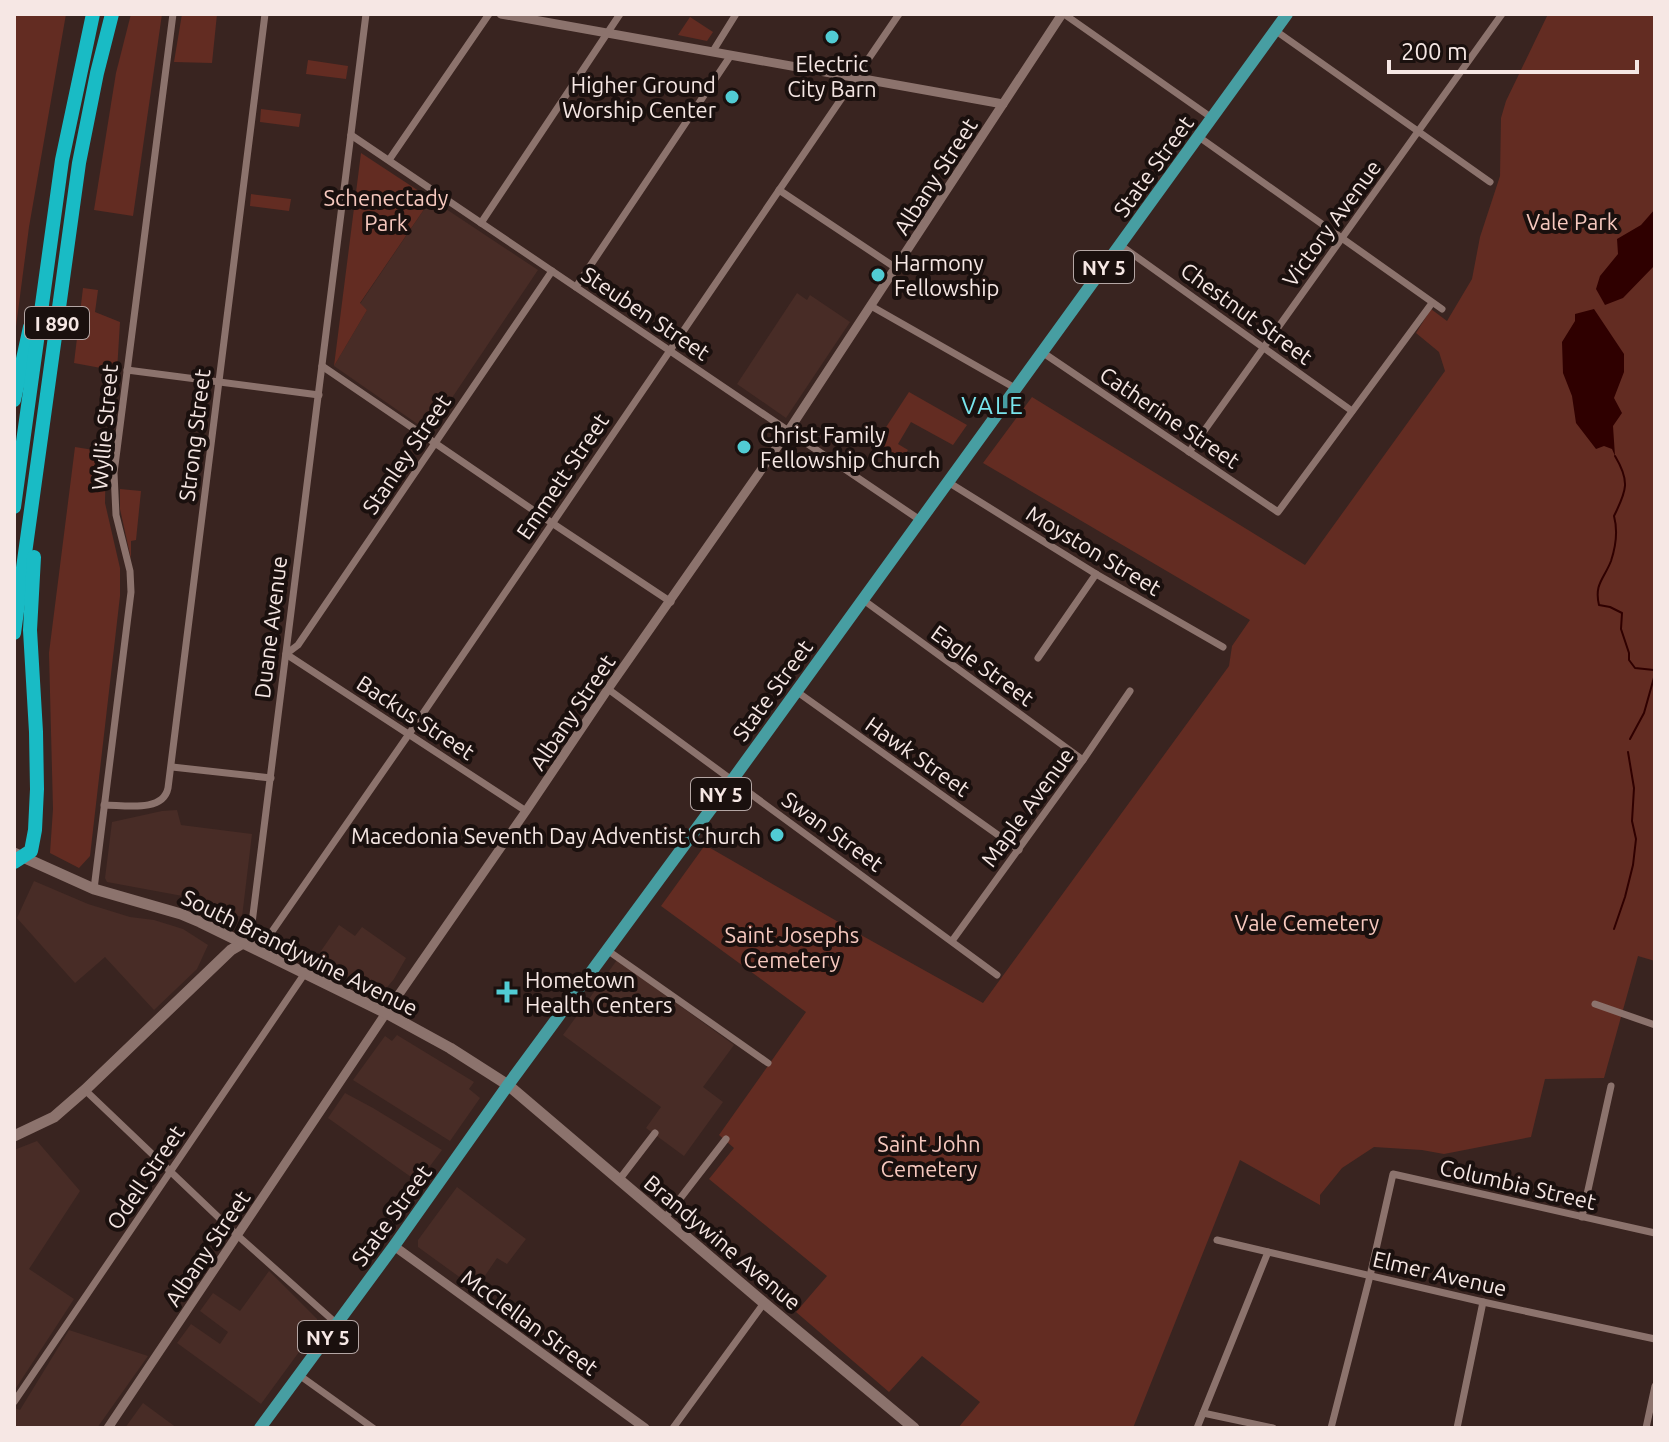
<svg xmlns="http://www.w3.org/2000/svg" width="1669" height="1442" font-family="Ubuntu,sans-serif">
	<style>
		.built { fill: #482c26 }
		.green { fill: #632c22 }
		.water { fill: #2f0000 }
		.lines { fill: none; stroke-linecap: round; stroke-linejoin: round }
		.stream { stroke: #2f0000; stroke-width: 2 }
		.minor { stroke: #8c736d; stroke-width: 7 }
		.tertiary { stroke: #8c736d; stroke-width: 9 }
		.secondary { stroke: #8c736d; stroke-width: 11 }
		.primary { stroke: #479ea2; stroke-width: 12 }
		.motorway { stroke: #19bbc5; stroke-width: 14 }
		.poi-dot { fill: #51ccd4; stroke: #1a100e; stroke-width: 3 }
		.labels { text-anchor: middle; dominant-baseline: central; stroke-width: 8; stroke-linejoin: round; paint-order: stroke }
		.shield { fill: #1a100e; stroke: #b4a6a4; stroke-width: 2 }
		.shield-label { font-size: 20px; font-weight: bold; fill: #f6e7e4 }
		.poi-label { font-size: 22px; fill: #f6e7e4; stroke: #1a100e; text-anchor: start }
		.street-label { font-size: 22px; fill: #f6e7e4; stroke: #1a100e }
		.park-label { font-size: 22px; fill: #f6c8be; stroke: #1a100e }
		.neighbourhood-label { font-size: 24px; letter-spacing: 2px; fill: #79e5ed; stroke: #1a100e }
	</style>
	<rect width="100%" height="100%" fill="#392420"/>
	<g class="built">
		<polygon points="431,199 538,270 429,432 334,366 367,310 360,304"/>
		<polygon points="797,293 807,300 810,295 850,322 786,418 737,384"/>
		<polygon points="177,810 181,825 252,834 242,917 219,911 188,897 107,882 105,878 112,822 162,811"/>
		<polygon points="34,881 88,904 130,917 154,920 183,929 208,945 197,969 154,1010 105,957 75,983 17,918"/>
		<polygon points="339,925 355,936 362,927 406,958 394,979 383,992 314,961"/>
		<polygon points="617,960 734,1045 703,1087 723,1102 684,1156 646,1128 661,1107 563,1035"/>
		<polygon points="397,1035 474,1082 469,1089 480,1098 450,1141 353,1080 385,1036 392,1041"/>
		<polygon points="345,1093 373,1108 442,1150 418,1182 328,1118"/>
		<polygon points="37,1141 80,1191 29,1269 74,1299 14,1391 14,1150"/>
		<polygon points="457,1187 526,1239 507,1264 497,1258 476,1289 418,1247 418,1240"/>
		<polygon points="269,1271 317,1319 318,1326 261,1404 177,1343 191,1324 220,1344 228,1332 200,1311 213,1293 240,1311"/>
		<polygon points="69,1330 148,1356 97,1428 14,1428 14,1408 20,1410"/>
		<polygon points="143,1403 177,1428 125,1428"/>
	</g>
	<g class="green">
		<polygon points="14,14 66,14 29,227 14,342"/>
		<polygon points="131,14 162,14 133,216 94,210 116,73"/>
		<polygon points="182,14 217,14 212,63 174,62"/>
		<polygon points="1548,14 1655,14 1655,961 1638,956 1604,1078 1545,1079 1531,1137 1444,1154 1422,1150 1374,1147 1342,1168 1320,1195 1320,1205 1240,1160 1133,1428 958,1428 980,1402 922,1356 889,1392 796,1312 827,1276 709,1179 734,1148 719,1135 806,1012 661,906 705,845 861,935 983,1003 1229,666 1232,646 1250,620 983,463 1032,397 1305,565 1445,371 1439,352 1416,333 1431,309 1447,321 1472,279 1480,237 1500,176 1501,118 1506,101"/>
		<polygon points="690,17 713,32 707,41 678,35"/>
		<polygon points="308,60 348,66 346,79 306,74"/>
		<polygon points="261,109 301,114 299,127 260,122"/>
		<polygon points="361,153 431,199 360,303 367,310 334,366"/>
		<polygon points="251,194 291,199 289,211 250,206"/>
		<polygon points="83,288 98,290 95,312 120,322 117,371 74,363"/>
		<polygon points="909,392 967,425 953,445 911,422 898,444 908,450 899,463 877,451 884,441 879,438"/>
		<polygon points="75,447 106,452 105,503 120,568 120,596 90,856 79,868 50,853 53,809 49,653"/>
		<polygon points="120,489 141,491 136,540 131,541 131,559 120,509"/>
	</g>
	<g class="water">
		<polygon points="1655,209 1655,265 1623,298 1605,305 1596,289 1600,276 1618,254 1617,239 1641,225"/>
		<polygon points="1594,309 1624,354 1624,372 1614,398 1622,413 1613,426 1615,456 1612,449 1604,446 1596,449 1576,423 1572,396 1563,373 1562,342 1575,321 1575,314"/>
	</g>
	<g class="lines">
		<g class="stream">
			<path d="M 1615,456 C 1630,481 1627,490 1614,516 C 1618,531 1616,546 1611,561 C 1604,579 1594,584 1599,605 L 1610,607 L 1622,613 L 1621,629 L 1629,653 L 1629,660 L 1635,668 L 1654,670 L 1655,674"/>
			<polyline points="1630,739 1644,713 1655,674"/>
			<polyline points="1614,929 1625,897 1633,865 1636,839 1632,821 1634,788 1628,752"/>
		</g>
		<g class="minor">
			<polyline points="1064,14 1212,118"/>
			<polyline points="1276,31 1490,182"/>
			<polyline points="713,51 736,14"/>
			<polyline points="351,135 920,520"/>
			<polyline points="1199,137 1442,309"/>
			<polyline points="389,160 489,14"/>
			<polyline points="779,190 896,268"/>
			<polyline points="481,223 620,14"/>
			<polyline points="1120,245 1352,411"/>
			<polyline points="576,287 731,55"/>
			<polyline points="871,306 1015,388"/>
			<polyline points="1042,352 1278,512 1432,303"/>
			<polyline points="322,366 552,523 671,602"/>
			<polyline points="127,370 319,395"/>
			<polyline points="1189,452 1502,14"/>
			<polyline points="948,482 1096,574 1223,647"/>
			<polyline points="862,599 1083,760"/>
			<polyline points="1038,658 1096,574"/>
			<polyline points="608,689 997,975"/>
			<polyline points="796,691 1019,850"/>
			<polyline points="172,767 271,778"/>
			<path d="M 104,805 C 124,805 163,813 168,788 L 265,14"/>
			<polyline points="526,811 286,654 298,645 552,271"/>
			<polyline points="94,889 131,592 130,571 116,515 114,473 173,14"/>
			<polyline points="952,941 1083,760 1130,691"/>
			<polyline points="243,943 252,923 366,14"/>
			<polyline points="244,943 271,933 409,734 899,14"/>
			<polyline points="607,950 768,1063"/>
			<polyline points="1595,1004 1655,1025"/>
			<polyline points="85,1090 237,1235 337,1324"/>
			<polyline points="619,1180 655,1133"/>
			<polyline points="1582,1217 1611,1086"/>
			<polyline points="665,1218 726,1139"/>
			<polyline points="1217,1240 1483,1302 1655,1339"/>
			<polyline points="299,1375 373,1428"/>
			<polyline points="14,1402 305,973"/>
			<polyline points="1203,1413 1273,1428"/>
			<polyline points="673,1428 764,1303"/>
			<polyline points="1197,1428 1268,1252"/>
			<polyline points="1331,1428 1370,1276 1393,1174 1655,1233"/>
			<polyline points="1457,1428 1483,1302"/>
			<polyline points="1646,1428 1655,1386"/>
		</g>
		<g class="tertiary">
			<polyline points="501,14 1003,104"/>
			<polyline points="394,1246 645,1428"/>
			<polyline points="108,1428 386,1013 526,811 608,689 789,430 1062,14"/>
		</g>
		<g class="secondary">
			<polyline points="14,853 94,889 181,914 200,922 386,1013 450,1048 508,1085 764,1303 914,1428"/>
			<polyline points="14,1136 54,1117 85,1090 231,950 243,943"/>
		</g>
		<polyline class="primary" points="260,1428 394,1246 508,1085 733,779 1287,14"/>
		<g class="motorway">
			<polyline points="14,400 30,327"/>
			<polyline points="14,507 62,160 93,14"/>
			<polyline points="14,633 79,163 97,73 112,14"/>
			<polyline points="14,862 31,851 35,830 37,789 36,732 30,630 34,557"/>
		</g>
	</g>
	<g class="poi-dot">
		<circle cx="832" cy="37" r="8"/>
		<circle cx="732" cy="97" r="8"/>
		<circle cx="878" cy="275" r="8"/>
		<circle cx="744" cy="447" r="8"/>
		<circle cx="777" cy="835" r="8"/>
		<path d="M503 980h8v8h8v8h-8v8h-8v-8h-8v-8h8z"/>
	</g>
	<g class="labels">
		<g class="shield">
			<rect x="1074" y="251" width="60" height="32" rx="6"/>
			<rect x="25" y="307" width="64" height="32" rx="6"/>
			<rect x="691" y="778" width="60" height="32" rx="6"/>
			<rect x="298" y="1321" width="60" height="32" rx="6"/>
		</g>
		<g class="shield-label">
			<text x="1104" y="267">NY 5</text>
			<text x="57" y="323">I 890</text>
			<text x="721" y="794">NY 5</text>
			<text x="328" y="1337">NY 5</text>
		</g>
		<g class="poi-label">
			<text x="832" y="63" text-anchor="middle">Electric<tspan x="832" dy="25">City Barn</tspan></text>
			<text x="716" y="84" text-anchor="end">Higher Ground<tspan x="716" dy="25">Worship Center</tspan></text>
			<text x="894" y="262">Harmony<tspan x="894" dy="25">Fellowship</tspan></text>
			<text x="760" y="434">Christ Family<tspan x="760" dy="25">Fellowship Church</tspan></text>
			<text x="761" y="835" text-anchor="end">Macedonia Seventh Day Adventist Church</text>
			<text x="525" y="979">Hometown<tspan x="525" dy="25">Health Centers</tspan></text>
		</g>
		<g class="street-label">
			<text transform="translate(1153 166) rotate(-54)">State Street</text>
			<text transform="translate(935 176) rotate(-57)">Albany Street</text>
			<text transform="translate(1331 223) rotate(-54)">Victory Avenue</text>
			<text transform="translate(646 313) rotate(34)">Steuben Street</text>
			<text transform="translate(1247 313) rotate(36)">Chestnut Street</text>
			<text transform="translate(1170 417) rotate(34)">Catherine Street</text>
			<text transform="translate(104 427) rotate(-85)">Wyllie Street</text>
			<text transform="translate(194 435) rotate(-83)">Strong Street</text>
			<text transform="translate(406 454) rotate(-56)">Stanley Street</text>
			<text transform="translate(562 476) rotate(-56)">Emmett Street</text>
			<text transform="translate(1094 550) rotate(31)">Moyston Street</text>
			<text transform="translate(270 627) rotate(-83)">Duane Avenue</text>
			<text transform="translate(983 665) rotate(36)">Eagle Street</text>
			<text transform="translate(772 690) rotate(-54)">State Street</text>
			<text transform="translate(572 712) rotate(-56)">Albany Street</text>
			<text transform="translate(416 717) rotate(33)">Backus Street</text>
			<text transform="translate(918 756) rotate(35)">Hawk Street</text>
			<text transform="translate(1027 807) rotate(-54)">Maple Avenue</text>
			<text transform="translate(833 831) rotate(36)">Swan Street</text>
			<text transform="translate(300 952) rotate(26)">South Brandywine Avenue</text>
			<text transform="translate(145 1177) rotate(-56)">Odell Street</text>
			<text transform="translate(1518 1184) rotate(13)">Columbia Street</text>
			<text transform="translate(391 1215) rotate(-54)">State Street</text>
			<text transform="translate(723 1242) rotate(40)">Brandywine Avenue</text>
			<text transform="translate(207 1248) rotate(-56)">Albany Street</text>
			<text transform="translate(1440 1273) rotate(13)">Elmer Avenue</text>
			<text transform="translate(530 1322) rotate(36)">McClellan Street</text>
		</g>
		<g class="park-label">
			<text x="386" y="197">Schenectady<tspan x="386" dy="25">Park</tspan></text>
			<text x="1572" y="221">Vale Park</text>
			<text x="1307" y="922">Vale Cemetery</text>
			<text x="792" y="934">Saint Josephs<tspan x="792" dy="25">Cemetery</tspan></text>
			<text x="929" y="1143">Saint John<tspan x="929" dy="25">Cemetery</tspan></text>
		</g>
		<g class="neighbourhood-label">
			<text x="993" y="405">VALE</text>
		</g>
	</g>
	<rect width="1669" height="1442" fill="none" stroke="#f6e7e4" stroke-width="32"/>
	<path d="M1389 60v12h248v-12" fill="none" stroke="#f6e7e4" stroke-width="4"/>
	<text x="1401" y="60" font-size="24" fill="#f6e7e4" stroke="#1a100e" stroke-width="6" paint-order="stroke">200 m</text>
</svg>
